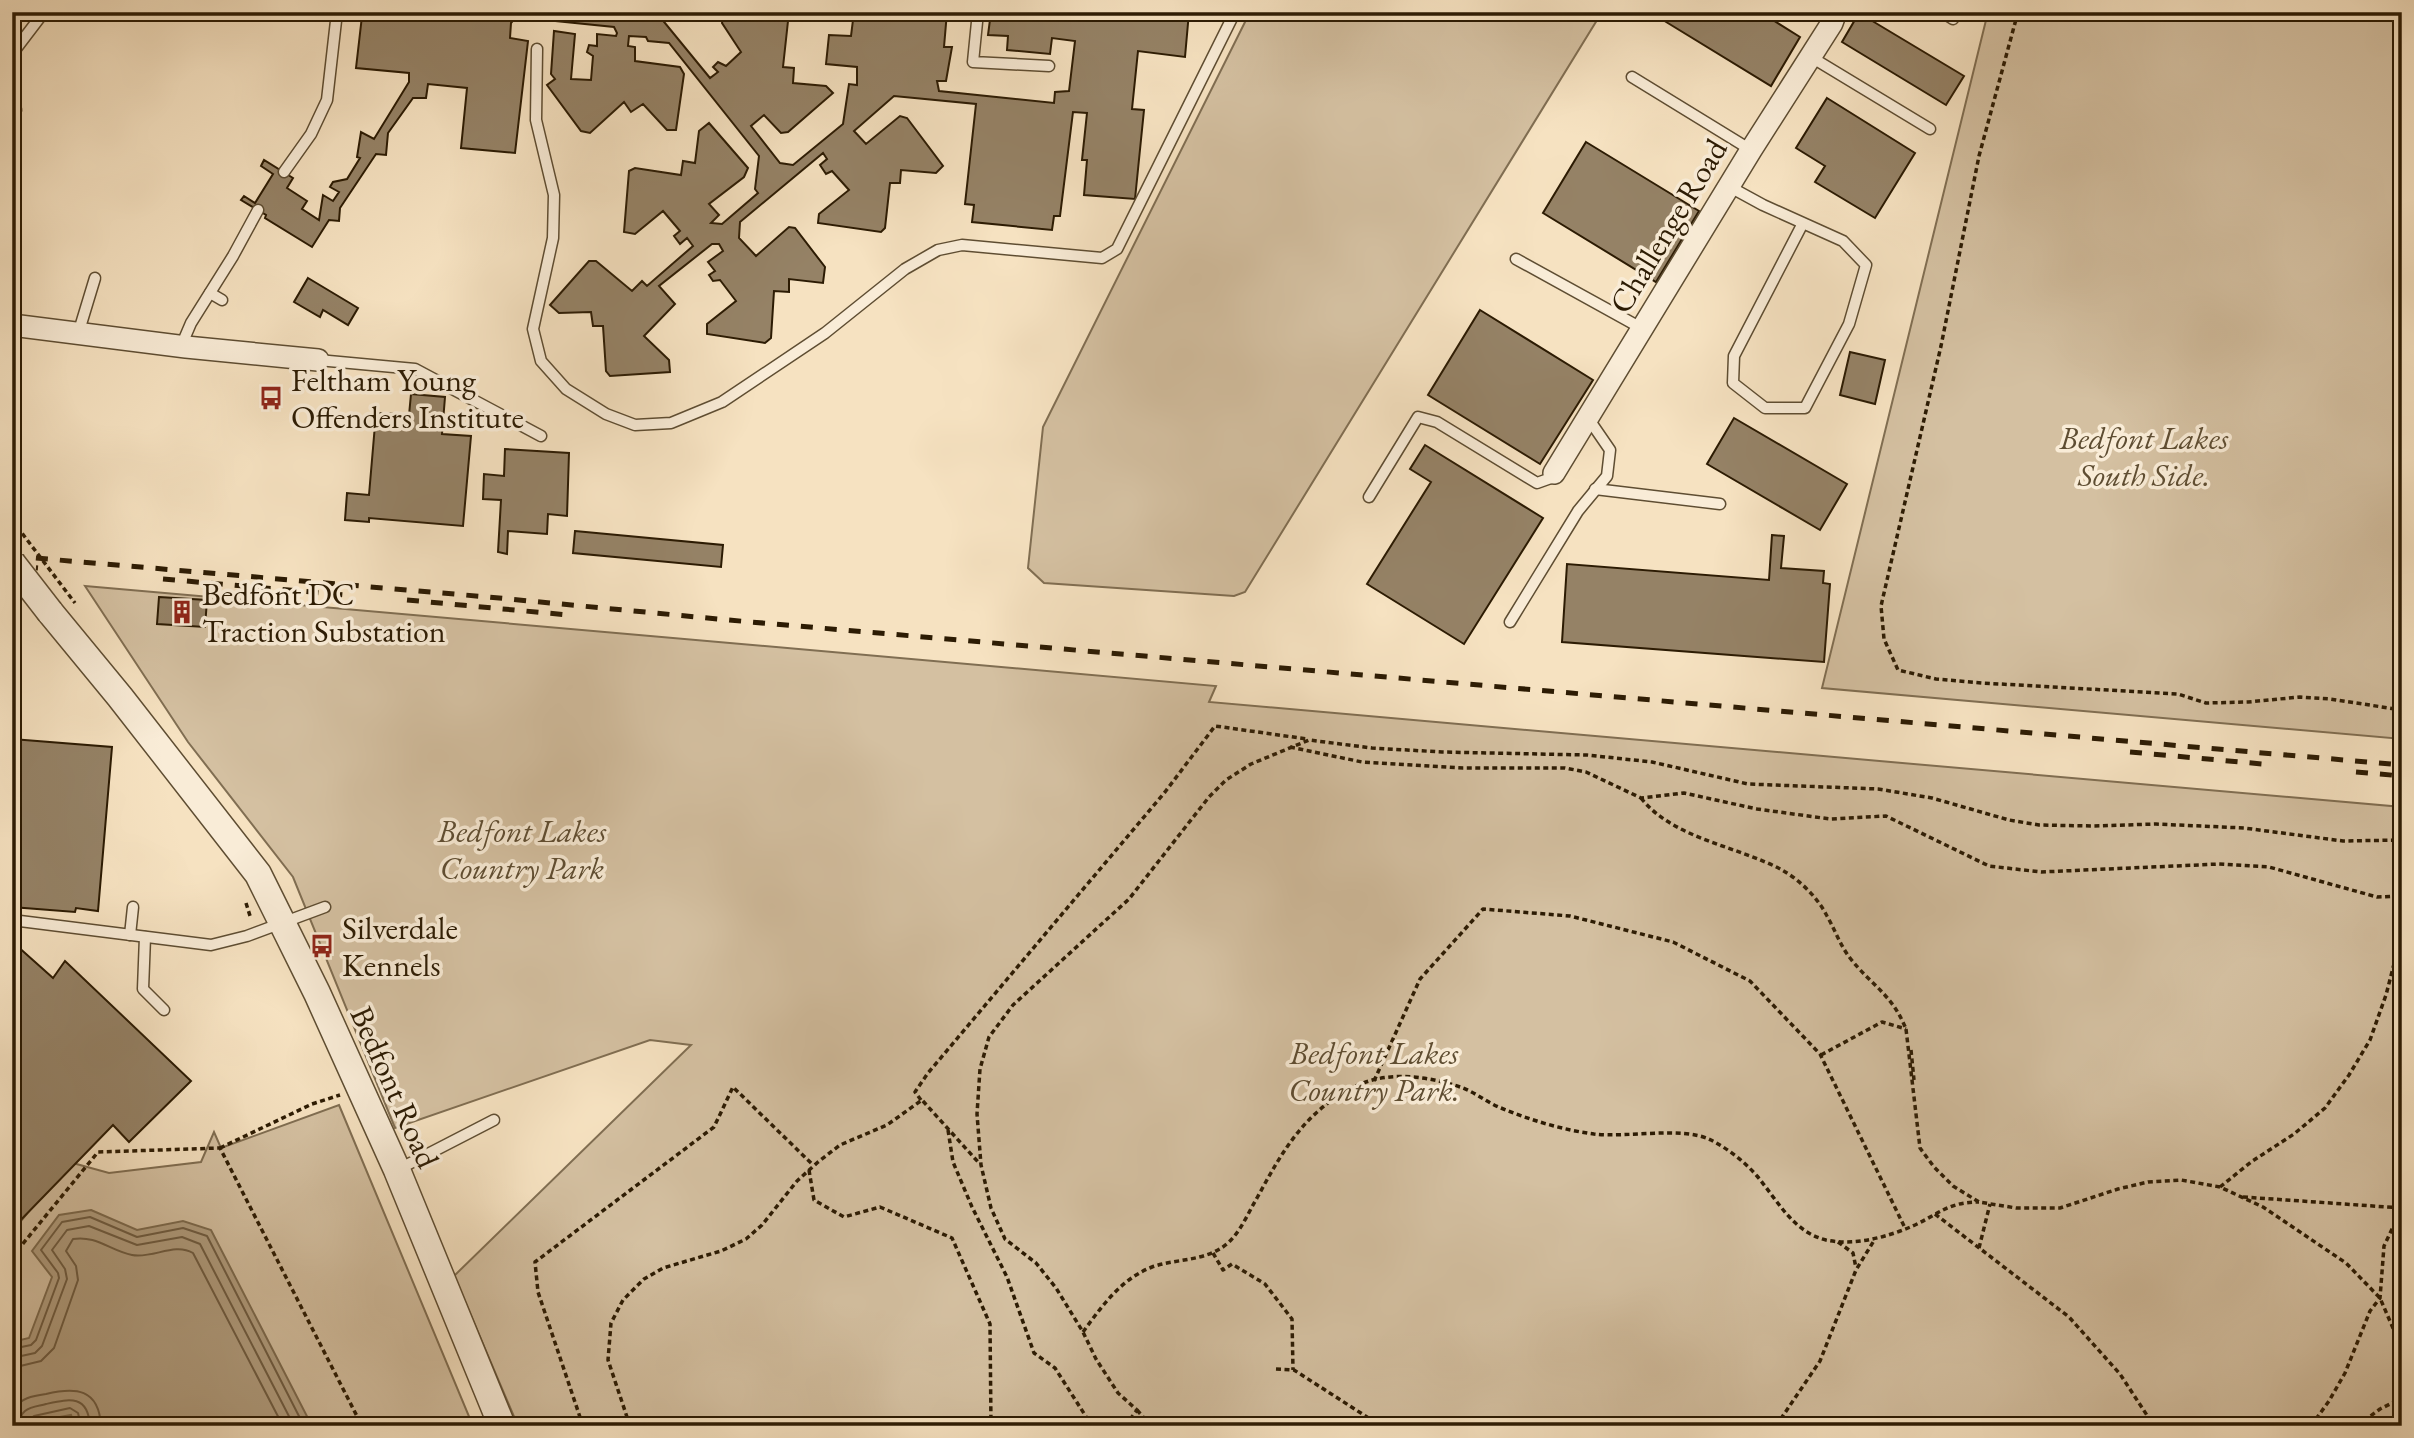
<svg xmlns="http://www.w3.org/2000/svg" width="2414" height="1438" font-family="'EB Garamond',serif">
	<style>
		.green { fill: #d4c0a1; stroke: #806e52; stroke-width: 2 }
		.water { fill: #b19e80; stroke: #7c6a4e; stroke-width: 2 }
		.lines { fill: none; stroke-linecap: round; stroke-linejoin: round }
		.shore { stroke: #6e5c42; stroke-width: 2 }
		.building { fill: #958266; stroke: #2c1b03; stroke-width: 2 }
		.service-casing { stroke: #5e4d32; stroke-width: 13 }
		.minor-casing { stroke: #5e4d32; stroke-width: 24 }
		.tertiary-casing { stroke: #5e4d32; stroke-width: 29 }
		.path { stroke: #2c1b03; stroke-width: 3.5; stroke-dasharray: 5 3.5; stroke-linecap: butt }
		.service { stroke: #f9ecd7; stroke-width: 10 }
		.minor { stroke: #f9ecd7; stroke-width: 21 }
		.tertiary { stroke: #f9ecd7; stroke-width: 26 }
		.rail { stroke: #2c1b03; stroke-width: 5; stroke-dasharray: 12 12; stroke-linecap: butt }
		.tertiary-bridge-casing { stroke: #5e4d32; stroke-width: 29; stroke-linecap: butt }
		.path-bridge { stroke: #2c1b03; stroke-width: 3.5; stroke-dasharray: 5 3.5; stroke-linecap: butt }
		.tertiary-bridge { stroke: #f9ecd7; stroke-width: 26 }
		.labels { text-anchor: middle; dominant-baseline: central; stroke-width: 7; stroke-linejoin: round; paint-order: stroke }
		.street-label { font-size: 32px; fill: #2c1b03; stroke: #f9ecd7 }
		.poi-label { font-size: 32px; fill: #2c1b03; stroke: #f9ecd7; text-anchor: start }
		.park-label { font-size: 32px; font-style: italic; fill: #5e4d32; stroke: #f9ecd7 }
	</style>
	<rect width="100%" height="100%" fill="#f6e2c1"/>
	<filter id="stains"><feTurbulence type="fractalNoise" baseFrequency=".00286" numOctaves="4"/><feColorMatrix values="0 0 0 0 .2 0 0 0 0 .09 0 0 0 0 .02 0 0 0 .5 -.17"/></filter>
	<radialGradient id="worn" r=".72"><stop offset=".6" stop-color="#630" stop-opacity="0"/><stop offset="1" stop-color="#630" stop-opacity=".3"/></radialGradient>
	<g class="green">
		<polygon points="1250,12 1602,12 1245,592 1234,596 1044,583 1028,568 1043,427"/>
		<polygon points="1988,12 2402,12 2402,739 1822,688"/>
		<polygon points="85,586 1216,686 1209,702 2402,807 2402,1426 518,1426 454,1276 691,1045 650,1040 395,1128 293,877 188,742"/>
		<polygon points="339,1105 473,1426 12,1426 12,1232 69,1162 109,1173 201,1162 214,1132 221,1148"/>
	</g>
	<polygon class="water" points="91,1210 137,1230 183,1221 211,1230 312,1426 75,1426 71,1415 12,1426 12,1342 29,1338 52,1277 32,1251 59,1215"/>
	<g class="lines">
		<g class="shore">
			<polyline points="12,1349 31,1345 36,1340 59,1278 58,1273 41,1250 62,1222 90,1217 137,1237 183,1228 207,1236 304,1426"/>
			<polyline points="12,1358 35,1353 42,1346 67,1279 65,1269 52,1250 67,1230 89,1226 137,1245 182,1237 200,1244 294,1426"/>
			<path d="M 12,1368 L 41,1361 L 54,1348 L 78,1280 L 76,1266 L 66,1251 L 73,1239 C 96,1235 111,1251 132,1255 C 153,1259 174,1242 193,1253 L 283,1426"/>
			<path d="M 12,1410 C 21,1398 32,1396 46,1394 C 75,1387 99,1388 101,1426"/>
			<path d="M 19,1426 C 20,1420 20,1415 25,1411 C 31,1406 39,1406 46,1404 C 69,1399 88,1394 90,1426"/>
			<polyline points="28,1426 29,1420 34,1416 70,1408 78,1413 81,1426"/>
		</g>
	</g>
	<g class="building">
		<polygon points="404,12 574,12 614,17 620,12 632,12 636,17 644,19 648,14 646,12 656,12 710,78 718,72 713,67 718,62 726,66 741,52 722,23 724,12 785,17 788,21 783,67 794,68 793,83 826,86 833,93 788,132 781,133 764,115 751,126 780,163 793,165 843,124 849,84 857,85 857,67 826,64 829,35 851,36 854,12 947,12 944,47 952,47 946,81 937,81 939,91 1054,103 1055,92 1069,91 1075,41 1052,38 1050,54 1007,50 1008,36 988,35 991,12 1189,12 1185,57 1138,51 1132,109 1144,110 1135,199 1084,195 1087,160 1082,160 1087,113 1073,112 1060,216 1054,216 1052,230 972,222 974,205 965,204 976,104 894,96 854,131 866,144 900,116 907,118 943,166 936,173 901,170 900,183 890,183 885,228 881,232 818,223 819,214 849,190 832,171 826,174 820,165 827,159 823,153 740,222 739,238 756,256 789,227 795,228 825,267 823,283 789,279 789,292 774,291 771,338 765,343 707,334 707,324 736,301 720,280 713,281 709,275 715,271 708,262 723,251 719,244 712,244 659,286 675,304 644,336 669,360 670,372 610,376 606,371 603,326 593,326 591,312 559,313 550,305 589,261 596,261 632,291 642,281 647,286 693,246 687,238 680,244 674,236 680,231 663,211 635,234 624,232 629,171 635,168 681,175 683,161 695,163 699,131 709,123 748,168 744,177 709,204 719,215 711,223 722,224 758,193 755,189 759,156 669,43 648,41 646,37 629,36 628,46 635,47 635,61 680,67 684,74 676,130 667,130 643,104 631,112 624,102 590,133 581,131 547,85 555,79 551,74 554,31 575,34 571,79 591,80 593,56 587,52 589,45 597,46 597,34 616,36 617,33 614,27 516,17 511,23 510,38 528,41 515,153 461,148 467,88 428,84 426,98 413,98 388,133 386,155 376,154 340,208 339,221 329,220 312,247 265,218 266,215 241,200 244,196 255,203 273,174 261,166 264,160 293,178 287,188 307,201 302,209 319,220 323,195 333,201 339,192 330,187 333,182 347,179 360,158 357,157 361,132 374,139 409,82 409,73 356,68 362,16 403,20"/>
		<polygon points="1661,12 1760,12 1800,37 1771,86 1658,17"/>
		<polygon points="1859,13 1964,76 1946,105 1842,42"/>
		<polygon points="1827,98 1915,153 1875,218 1815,182 1825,166 1796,148"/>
		<polygon points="1586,142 1699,211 1656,282 1543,213"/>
		<polygon points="308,278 358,308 348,325 323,310 320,317 294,302"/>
		<polygon points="1480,310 1593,380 1540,464 1428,395"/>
		<polygon points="1850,352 1885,360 1875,404 1840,395"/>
		<polygon points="411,394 445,397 442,434 471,436 463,526 369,518 369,522 345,520 347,493 369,495 376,413 396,414 395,425 408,426"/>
		<polygon points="1734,418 1847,484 1820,530 1707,464"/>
		<polygon points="1425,445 1543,518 1464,644 1367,584 1431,482 1410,469"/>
		<polygon points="505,449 569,453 567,516 548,514 547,534 508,531 507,554 498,552 501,500 483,499 484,474 504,476"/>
		<polygon points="575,531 723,545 721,567 573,553"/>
		<polygon points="1772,535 1784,536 1781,568 1824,571 1823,583 1830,584 1824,662 1562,642 1567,564 1769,580"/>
		<polygon points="159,597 207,600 205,627 157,624"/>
		<polygon points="12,739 112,747 98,911 76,908 75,912 12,907"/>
		<polygon points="16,945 53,978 65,961 191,1081 129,1142 113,1125 12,1229 12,949"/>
	</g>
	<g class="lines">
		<g class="service-casing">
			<g id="service">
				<polyline points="978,12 973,62 1049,66"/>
				<polyline points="1942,12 1953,19"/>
				<polyline points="537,49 536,120 554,195 553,238 533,329 541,361 566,389 606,414 635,425 671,423 722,402 825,333 905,269 938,250 962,245 1102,258 1117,249 1235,12"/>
				<polyline points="12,54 44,12"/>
				<polyline points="1811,57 1930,129"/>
				<polyline points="1632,77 1751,150"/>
				<polyline points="12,94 16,110"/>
				<polyline points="284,172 311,134 327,100 337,12"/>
				<polyline points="1730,187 1763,205 1843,241 1866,265 1849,324 1805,408 1765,408 1733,383 1734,356 1803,223"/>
				<polyline points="1516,259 1643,329"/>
				<polyline points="210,293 222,300"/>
				<polyline points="78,334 95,278"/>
				<polyline points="186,347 185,337 191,323 233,256 258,210"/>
				<polyline points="318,360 415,369 541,436"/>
				<polyline points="1595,489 1720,504"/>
				<polyline points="1369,497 1418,417 1437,422 1537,483 1551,478 1554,473"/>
				<polyline points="1510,622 1578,511 1607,476 1610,450 1588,418"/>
				<polyline points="12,920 211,945 247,936 325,907"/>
				<polyline points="130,935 133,907"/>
				<polyline points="145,937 143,989 164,1010"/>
				<polyline points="397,1170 494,1120"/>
			</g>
		</g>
		<g class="minor-casing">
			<g id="minor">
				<polyline points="12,325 186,347 318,360"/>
				<polyline points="1554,473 1751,150 1832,23 1836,12"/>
			</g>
		</g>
		<g class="tertiary-casing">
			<polyline id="tertiary" points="50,612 120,697 258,874 317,993 397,1170 502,1426"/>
		</g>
		<g class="path">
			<polyline points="2018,12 1979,156 1941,346 1881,606 1884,639 1898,670 1936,679 1982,683 2178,694 2206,703 2248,702 2300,697 2330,699 2402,710"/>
			<polyline points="1290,747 1362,762 1463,768 1565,768 1586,772 1641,798 1684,793 1757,809 1830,819 1886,816 1989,866 2041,872 2219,864 2269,867 2377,897 2402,896"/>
			<path d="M 1641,798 C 1673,839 1738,846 1782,870 C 1800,880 1818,898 1827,916 C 1835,930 1840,945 1850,958 C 1871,985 1892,994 1906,1029"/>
			<polyline points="246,903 251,919"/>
			<polyline points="1906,1029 1920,1148 1934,1167 1953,1186 1979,1202 2016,1208 2060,1208 2118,1189 2148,1182 2181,1180 2220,1187 2263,1207 2346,1263 2380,1298 2402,1349"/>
			<polyline points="1911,1050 1914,1080"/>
			<polyline points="1821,1055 1882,1022 1906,1029"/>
			<polyline points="1374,1081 1420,979 1483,909 1570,916 1673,942 1750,981 1820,1054 1905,1228"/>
			<polyline points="921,1100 915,1092 928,1073 1165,792 1215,726 1307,739"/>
			<polyline points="948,1130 953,1162 972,1207 1007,1277 1034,1353 1055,1368 1092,1426"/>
			<polyline points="220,1148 312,1104 340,1095"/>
			<polyline points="809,1170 814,1200 844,1217 880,1207 952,1238 990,1324 991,1426"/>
			<polyline points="2220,1187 2251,1162 2294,1134 2325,1108 2349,1075 2370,1040 2386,995 2402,933"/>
			<polyline points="2243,1197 2402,1208"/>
			<polyline points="1935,1214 2069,1317 2120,1374 2154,1426"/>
			<polyline points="1838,1242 1853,1253 1856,1268"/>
			<polyline points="1979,1248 1990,1204"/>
			<polyline points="1213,1253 1223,1270 1232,1264 1265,1284 1292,1319 1293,1370"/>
			<polyline points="12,1257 98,1152 220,1148 362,1426"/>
			<path d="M 1083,1332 C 1102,1306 1121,1279 1152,1267 C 1178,1258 1206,1262 1228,1243 C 1241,1231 1248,1213 1257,1198 C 1282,1152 1304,1112 1354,1087 C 1387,1070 1429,1076 1463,1088 C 1476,1093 1488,1103 1501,1108 C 1530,1120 1563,1130 1594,1134 C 1627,1138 1683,1126 1711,1140 C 1728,1149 1744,1161 1757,1176 C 1778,1201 1793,1232 1826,1240 C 1855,1246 1888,1237 1915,1225 C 1940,1213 1949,1202 1979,1202"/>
			<polyline points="1276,1369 1294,1370 1381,1426"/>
			<polyline points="1137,1410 1151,1426"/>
			<polyline points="583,1426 538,1292 535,1262 714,1127 733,1087 813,1165"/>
			<polyline points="630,1426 608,1360 611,1323 623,1300 644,1279 663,1268 721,1251 746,1239 762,1225 797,1181 818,1162 840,1145 887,1125 922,1100 979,1163"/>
			<polyline points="1125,1426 1137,1410 1118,1393 1096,1359 1083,1332 1056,1288 1036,1263 1005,1239 991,1208 981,1165 977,1114 980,1069 989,1037 1013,1005 1129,899 1209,797 1226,780 1251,764 1309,740 1372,748 1442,752 1587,755 1652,762 1748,784 1878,789 1932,798 2009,820 2039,825 2093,826 2156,824 2244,828 2343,841 2402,840"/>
			<polyline points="1776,1426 1820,1361 1856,1270 1875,1239"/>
			<polyline points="2311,1426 2329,1401 2345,1373 2370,1311 2380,1298 2384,1246 2402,1208"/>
			<polyline points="2357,1426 2380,1409 2402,1398"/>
		</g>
		<use href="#service" class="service"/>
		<use href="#minor" class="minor"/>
		<use href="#tertiary" class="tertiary"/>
		<g class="rail">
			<polyline points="12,556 488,597 728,620 2402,765"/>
			<polyline points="12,566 38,568"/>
			<polyline points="163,579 345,595"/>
			<polyline points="407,600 568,615"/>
			<polyline points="2130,752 2273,765"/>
			<polyline points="2356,772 2402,776"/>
		</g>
		<g class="tertiary-bridge-casing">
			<polyline id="tertiary-bridge" points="12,563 50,612"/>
		</g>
		<polyline class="path-bridge" points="12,520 75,603"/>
		<use href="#tertiary-bridge" class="tertiary-bridge"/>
	</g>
	<defs>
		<g id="bus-bare" transform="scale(1.89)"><path d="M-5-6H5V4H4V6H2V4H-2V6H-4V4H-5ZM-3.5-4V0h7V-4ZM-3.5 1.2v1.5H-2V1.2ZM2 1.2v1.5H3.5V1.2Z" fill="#8f2418" stroke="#f9ecd7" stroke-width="2.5" paint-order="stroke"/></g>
		<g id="building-bare" transform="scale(1.89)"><path d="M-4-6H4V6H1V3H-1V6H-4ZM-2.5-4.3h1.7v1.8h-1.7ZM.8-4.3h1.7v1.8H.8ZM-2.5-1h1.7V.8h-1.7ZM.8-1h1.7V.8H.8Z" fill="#8f2418" stroke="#f9ecd7" stroke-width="2.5" paint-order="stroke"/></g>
	</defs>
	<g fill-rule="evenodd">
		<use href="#bus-bare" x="271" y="398"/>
		<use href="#building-bare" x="182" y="612"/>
		<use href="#bus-bare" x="322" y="946"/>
	</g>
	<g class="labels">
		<g class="street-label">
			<text transform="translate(1668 226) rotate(-59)">Challenge Road</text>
			<text transform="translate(395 1087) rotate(66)">Bedfont Road</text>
		</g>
		<g class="poi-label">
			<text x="291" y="380">Feltham Young<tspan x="291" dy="37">Offenders Institute</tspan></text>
			<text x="202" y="594">Bedfont DC<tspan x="202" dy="37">Traction Substation</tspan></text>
			<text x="342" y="928">Silverdale<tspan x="342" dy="37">Kennels</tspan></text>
		</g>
		<g class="park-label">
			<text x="2144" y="438">Bedfont Lakes<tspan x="2144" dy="37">South Side.</tspan></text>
			<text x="522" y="831">Bedfont Lakes<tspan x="522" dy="37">Country Park</tspan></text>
			<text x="1374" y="1053">Bedfont Lakes<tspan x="1374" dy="37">Country Park.</tspan></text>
		</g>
	</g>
	<rect width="2414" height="1438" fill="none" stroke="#f6e2c1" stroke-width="42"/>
	<rect x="14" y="14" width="2386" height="1410" fill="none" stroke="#2c1b03" stroke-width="3.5"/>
	<rect x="21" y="21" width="2372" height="1396" fill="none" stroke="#2c1b03" stroke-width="2"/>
	<rect width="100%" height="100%" filter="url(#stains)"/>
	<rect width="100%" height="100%" fill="url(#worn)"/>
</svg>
